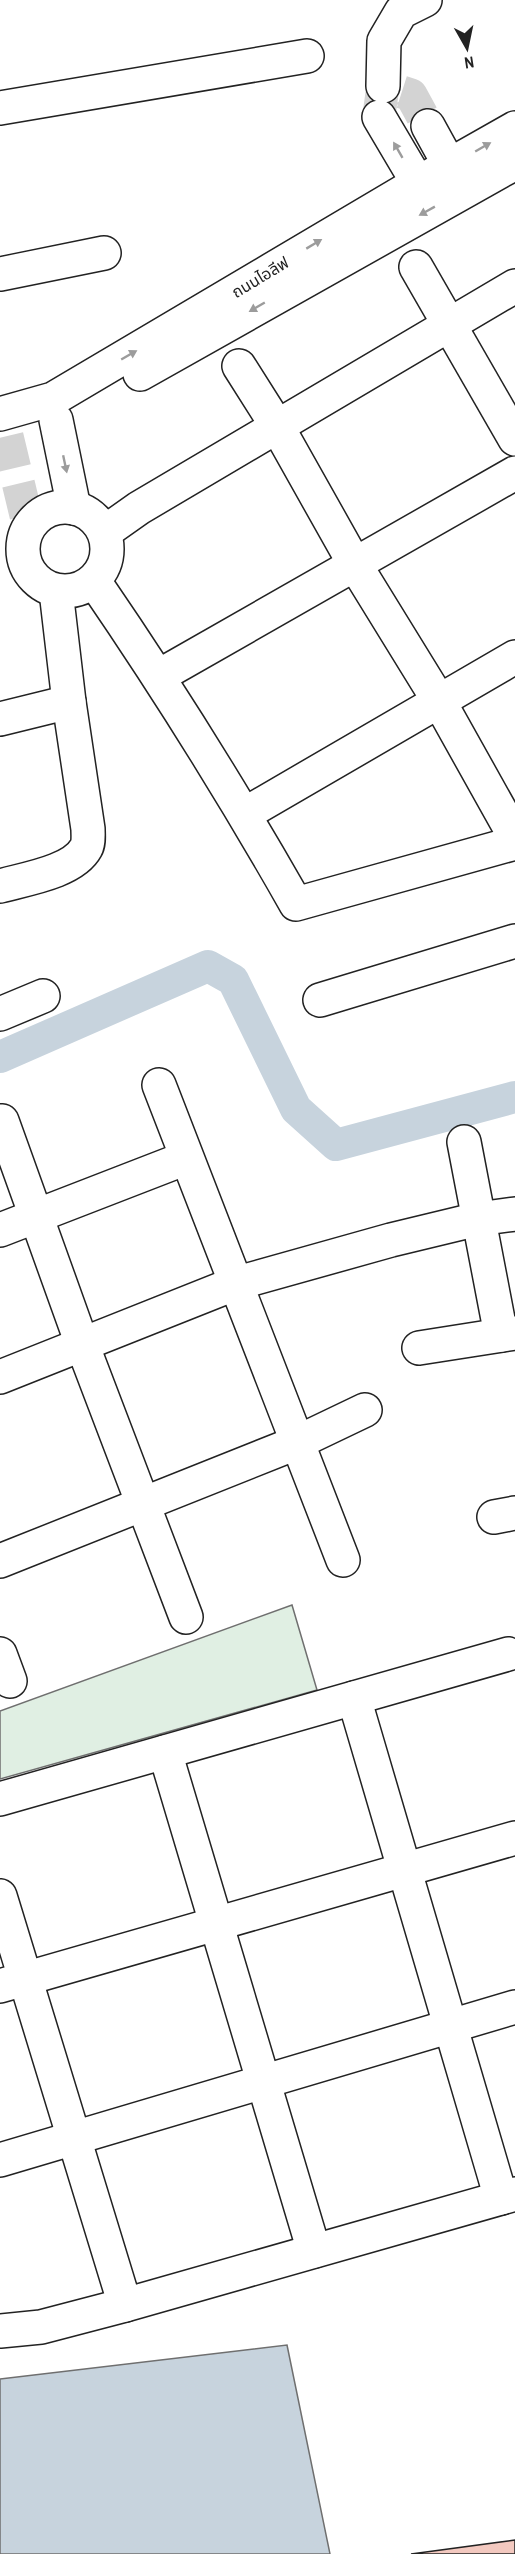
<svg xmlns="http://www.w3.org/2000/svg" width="515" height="2554" font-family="'Archivo Narrow','Noto Sans Thai',sans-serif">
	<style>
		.green { fill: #e0efe3; stroke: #6f6f6f; stroke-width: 1.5 }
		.water { fill: #c7d3dd; stroke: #6f6f6f; stroke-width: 1.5 }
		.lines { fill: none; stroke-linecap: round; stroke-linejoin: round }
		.canal { stroke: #c7d3dd; stroke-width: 32 }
		.building { fill: #f3c9c0; stroke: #222; stroke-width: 1.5 }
		.minor-tunnel { stroke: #d3d3d3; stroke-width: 33; stroke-dasharray: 33 16; stroke-linecap: butt }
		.minor-casing { stroke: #222; stroke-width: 36 }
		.minor { stroke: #fff; stroke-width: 33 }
		.oneway { fill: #9c9c9c }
		.labels { text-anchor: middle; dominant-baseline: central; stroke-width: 4.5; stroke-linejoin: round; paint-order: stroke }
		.street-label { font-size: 16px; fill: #222; stroke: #fff }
	</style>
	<rect width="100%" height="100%" fill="#fff"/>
	<polygon class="green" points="292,1605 317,1690 0,1779 0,1711"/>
	<polygon class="water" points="287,2345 330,2554 0,2554 0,2379"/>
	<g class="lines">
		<polyline class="canal" points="0,1057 208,966 233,980 296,1109 336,1145 515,1097"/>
	</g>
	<polygon class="building" points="515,2540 515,2554 411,2554"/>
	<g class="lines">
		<g class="minor-tunnel">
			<polyline points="379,115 383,86 411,95 428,126"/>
			<polyline points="7,436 29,528"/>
		</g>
		<g class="minor-casing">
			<g id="minor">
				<polyline points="383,86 384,41 401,12 425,0"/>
				<polyline points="0,108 307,56"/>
				<polyline points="379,117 418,183"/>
				<polyline points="428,126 450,166"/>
				<polyline points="416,267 515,439"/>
				<polyline points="0,274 104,253"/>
				<polyline points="239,366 277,426 354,563 439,701 515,837"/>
				<polyline points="140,374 515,163"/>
				<polyline points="0,414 53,399 418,183 515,128"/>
				<polyline points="56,420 74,508"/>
				<circle cx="65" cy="549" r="42"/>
				<polyline points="105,532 139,508 515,286"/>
				<path d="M 94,581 C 166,686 233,793 296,904 L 515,843"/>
				<polyline points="159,676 515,473"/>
				<polyline points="0,719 69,702"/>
				<polyline points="245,814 515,657"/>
				<path d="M 0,886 C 25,879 73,872 86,848 C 89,843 88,835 88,829 L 69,702 L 56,591"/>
				<polyline points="320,1000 515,941"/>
				<polyline points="0,1014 43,996"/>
				<polyline points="159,1085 343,1560"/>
				<polyline points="2,1121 82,1344 186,1617"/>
				<polyline points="464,1142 501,1335"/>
				<polyline points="0,1230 186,1158"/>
				<polyline points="419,1348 515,1333"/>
				<polyline points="0,1377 234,1284 391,1240 478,1219 515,1214"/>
				<polyline points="494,1517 515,1513"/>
				<polyline points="0,1561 296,1443 365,1410"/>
				<polyline points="0,1654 10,1681"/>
				<polyline points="354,1698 501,2198"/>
				<polyline points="165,1752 314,2251"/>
				<polyline points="0,1799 508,1654"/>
				<polyline points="0,1896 125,2305"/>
				<polyline points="0,1986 515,1838"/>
				<polyline points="0,2160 515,2007"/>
				<polyline points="0,2331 41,2327 125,2305 515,2194"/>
			</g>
		</g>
		<use href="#minor" class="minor"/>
	</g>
	<defs><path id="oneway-solid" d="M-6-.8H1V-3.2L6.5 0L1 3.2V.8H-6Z" transform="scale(1.5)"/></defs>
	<g class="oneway">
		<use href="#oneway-solid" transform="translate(483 147) rotate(-30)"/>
		<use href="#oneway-solid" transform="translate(398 150) rotate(-120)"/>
		<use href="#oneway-solid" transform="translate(427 211) rotate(151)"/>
		<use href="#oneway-solid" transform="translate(314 244) rotate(-31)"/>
		<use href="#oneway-solid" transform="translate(257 307) rotate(150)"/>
		<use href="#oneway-solid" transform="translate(129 355) rotate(-30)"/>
		<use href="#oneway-solid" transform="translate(65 464) rotate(78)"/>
	</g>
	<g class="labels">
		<g class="street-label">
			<text transform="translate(260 277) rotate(-31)">ถนนไอลีฟ</text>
		</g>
	</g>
	<g transform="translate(467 48) rotate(171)" stroke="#ffffff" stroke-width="4.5" paint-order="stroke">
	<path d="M0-4.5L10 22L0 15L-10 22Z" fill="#222222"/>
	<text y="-9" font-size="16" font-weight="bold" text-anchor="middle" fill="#222222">N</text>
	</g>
</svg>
